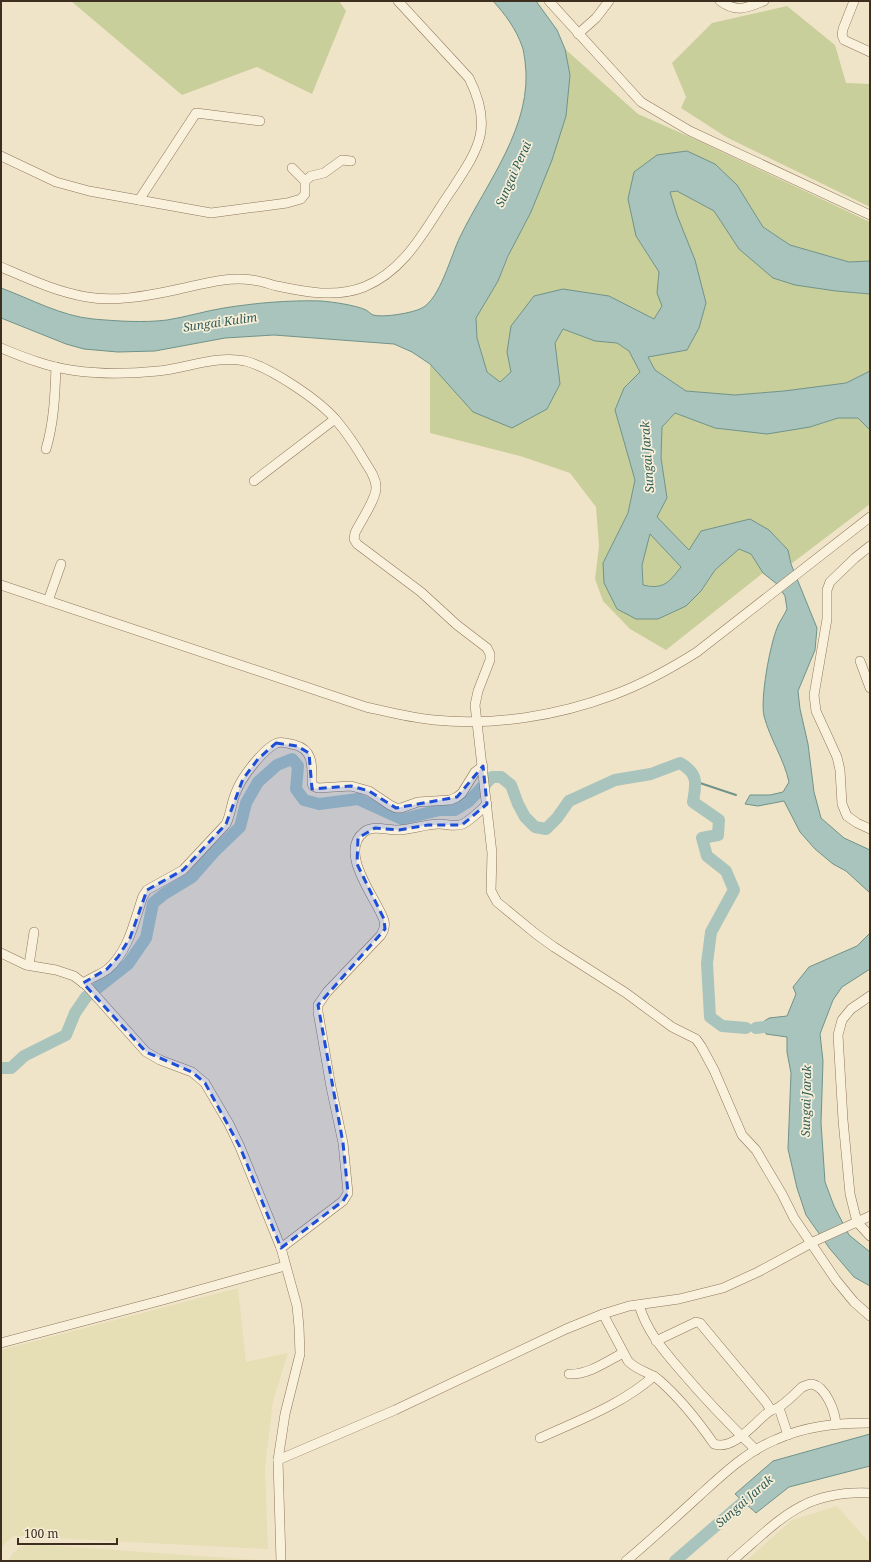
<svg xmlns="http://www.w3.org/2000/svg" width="871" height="1562" font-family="'Noto Serif',serif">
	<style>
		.farmland { fill: #e6deb5 }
		.green { fill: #c9cf9b }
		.water { fill: #a9c4bc; stroke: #6f938a; fill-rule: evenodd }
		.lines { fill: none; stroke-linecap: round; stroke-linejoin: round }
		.stream { stroke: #6f938a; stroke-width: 2 }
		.river { stroke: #a9c4bc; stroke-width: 12 }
		.minor-casing { stroke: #8d765c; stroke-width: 10 }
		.minor { stroke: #faf1dc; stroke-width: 9 }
		.marked { fill: #1d4ed8; fill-opacity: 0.2; stroke: #1d4ed8; stroke-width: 3; stroke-dasharray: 8 5; stroke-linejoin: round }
		.labels { text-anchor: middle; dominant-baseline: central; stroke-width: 3.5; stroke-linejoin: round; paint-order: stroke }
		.water-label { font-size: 12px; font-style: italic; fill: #2f5d5a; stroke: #f7eed8 }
	</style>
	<rect width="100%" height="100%" fill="#f0e4c8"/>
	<g class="farmland">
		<polygon points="238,1288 246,1362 288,1353 273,1401 265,1468 268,1549 14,1536 1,1547 1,1350"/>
		<polygon points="837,1506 870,1543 870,1561 746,1561 792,1520"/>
		<polygon points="30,1544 270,1561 8,1561 13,1553 20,1547"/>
	</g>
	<g class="green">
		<polygon points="71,1 339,1 346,11 312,94 257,67 182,95"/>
		<polygon points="787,6 835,45 846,83 870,84 870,207 726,137 681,108 686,97 672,63 712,23"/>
		<polygon points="565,49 638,114 699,141 870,222 870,261 849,262 790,245 763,227 737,185 687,151 636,236 659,272 657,293 662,306 654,319 609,296 507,352 511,372 500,382 487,372 477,338 476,318 498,281 517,237 570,75"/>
		<polygon points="677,191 714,211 739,249 795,285 836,291 870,294 870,371 846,383 784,391 735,395 686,391 655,370 648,357 687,350 677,215 669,192"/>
		<polygon points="563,329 595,341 617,343 629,351 640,372 624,388 615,410 635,480 628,513 603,563 658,619 686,606 701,591 715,570 739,549 751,554 763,573 666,650 630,629 603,601 595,579 599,546 596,507 570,473 520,456 430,433 430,364 473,412 547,409 560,384 555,343"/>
		<polygon points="675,413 715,428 810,427 838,418 858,418 870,430 870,504 791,564 788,550 769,530 689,551 657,517 667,498 661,458 662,427"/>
		<path d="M 650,533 L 682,567 C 668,583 666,589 643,585 L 642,565 Z"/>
	</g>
	<g class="water">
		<path d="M 493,1 L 536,1 L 557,30 L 565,49 L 570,75 L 566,116 L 552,160 L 531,212 L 508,256 L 498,281 L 476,318 L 477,338 L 487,372 L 500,382 L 511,372 L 507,352 L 511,326 L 534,296 L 563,289 L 609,296 L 654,319 L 662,306 L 657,293 L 659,272 L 636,236 L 628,199 L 634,172 L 657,155 L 687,151 L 715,164 L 737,185 L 763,227 L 790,245 L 849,262 L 870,261 L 870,294 L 836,291 L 795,285 L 773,278 L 739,249 L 714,211 L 677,191 L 670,192 L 677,215 L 695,260 L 706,303 L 699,328 L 687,350 L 648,357 L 655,370 L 686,391 L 735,395 L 784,391 L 846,383 L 870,371 L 870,430 L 858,418 L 838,418 L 810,427 L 767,434 L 715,428 L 675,413 L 662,427 L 661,458 L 667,498 L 657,517 L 689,550 L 701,531 L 750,519 L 769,530 L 788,550 L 791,564 L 817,628 L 815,650 L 798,691 L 800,709 L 808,744 L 814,792 L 821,818 L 844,838 L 870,850 L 870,893 L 846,871 L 833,864 L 815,849 L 800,832 L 784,801 L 758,806 L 745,804 L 750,795 L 770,795 L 783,792 L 789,782 C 784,759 770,739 764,716 C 760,699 770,645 777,628 C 779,622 784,616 787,609 L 785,596 L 777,584 L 763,573 L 751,554 L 739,549 L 715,570 L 701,591 L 686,606 L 658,619 L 636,619 L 617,609 L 604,583 L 603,563 L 628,513 L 635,480 L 615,410 L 624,388 L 640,372 L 629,351 L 617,343 L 595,341 L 563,329 L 555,343 L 560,384 L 547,409 L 512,428 L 473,412 L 430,364 L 412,352 L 394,344 L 274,335 L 225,338 L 155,351 L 118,352 L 84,349 L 66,344 L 1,318 L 1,288 C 31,299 61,316 93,319 C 117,321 143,323 167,320 C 186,317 205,311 224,308 C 255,303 289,300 321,301 C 333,302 355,305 366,310 C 369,312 371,314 373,315 C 383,318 413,313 422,308 C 440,299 451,255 460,237 C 486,183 534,125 525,61 C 524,56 524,51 522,46 C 516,29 505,14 493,1 ZM 650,534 L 681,567 C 669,582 664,590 643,585 L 642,565 Z"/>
		<polygon points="870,933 870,969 842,987 833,1000 820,1034 823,1061 821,1123 825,1182 834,1206 849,1235 870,1252 870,1286 854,1277 830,1249 806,1215 797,1188 788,1149 791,1073 787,1052 787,1037 766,1034 763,1022 769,1018 787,1016 796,994 793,987 809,967 857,946"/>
		<polygon points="870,1434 870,1466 789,1487 756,1513 735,1494 773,1461"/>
	</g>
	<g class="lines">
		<polyline class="stream" points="697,782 736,795"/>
		<g class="river">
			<polyline points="756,1028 780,1025"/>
			<path d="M 1,1068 L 11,1068 L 24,1056 L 66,1035 L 75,1013 L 86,997 L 128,964 L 146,938 L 153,903 L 164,894 L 192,877 L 214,852 L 240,827 L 246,803 L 258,782 L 277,765 L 292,759 L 298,766 L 296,789 L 304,800 L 319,804 L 358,799 L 402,819 L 440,810 L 455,810 L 468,802 L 492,777 L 501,777 L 511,785 L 518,804 L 525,817 L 535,827 L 546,829 L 557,818 L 569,801 L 615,780 L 651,774 L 680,763 C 699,774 696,783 693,802 L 719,820 L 718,835 L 702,838 L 707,856 L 726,871 L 734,890 L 711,932 L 707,963 L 710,1017 L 722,1026 L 746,1028"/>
			<polyline points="675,1561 756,1491"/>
		</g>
		<g class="minor-casing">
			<g id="minor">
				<polyline points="549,1 641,102 690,131 870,215"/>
				<path d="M 720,1 C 737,13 746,8 764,1"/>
				<polyline points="854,1 843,29 842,35 844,40 870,52"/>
				<polyline points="578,34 596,18 609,1"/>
				<polyline points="1,156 56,182 89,191 211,213 287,203 301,199 305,194 305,181 292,168"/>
				<polyline points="305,181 311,176 324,173 342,160 351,161"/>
				<polyline points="139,200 196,113 260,121"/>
				<path d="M 1,267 C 29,279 57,292 87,297 C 114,302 147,296 175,290 C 200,285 226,276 252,280 C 260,281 269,284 277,286 C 305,292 336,298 364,287 C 408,269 427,225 453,188 C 480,147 493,126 469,78 L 398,1"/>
				<path d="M 1,348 C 13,353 25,358 38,362 C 76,375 119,375 158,371 C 187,368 216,355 245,361 C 270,367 319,400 336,420 C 347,433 357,448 365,462 C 370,470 376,478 376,487 C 377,498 360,522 355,533 L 354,539 L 357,544 L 421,592 L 457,625 L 487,648 L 490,654 L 490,660 L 478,691 L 475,705 L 492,853 L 491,891 L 497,902 L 536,934 L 554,947 L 626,993 L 672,1027 L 696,1039 L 701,1046 L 714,1070 L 742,1135 L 756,1150 L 763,1162 L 782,1194 L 794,1218 L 836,1280 L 854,1302 L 870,1316"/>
				<path d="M 46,449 C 54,422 55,395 56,367"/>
				<polyline points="254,481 335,419"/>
				<polyline points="870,546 855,558 830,582 827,590 827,619 814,695 816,711 837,757 840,770 842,804 847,816 857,823 870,829"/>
				<path d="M 1,585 L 366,707 C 388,712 411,718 434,720 C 494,726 557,716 613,695 C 643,684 670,669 697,652 L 870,517"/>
				<polyline points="48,601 61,564"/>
				<polyline points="860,661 870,688"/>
				<polyline points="1,953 26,965 56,970 74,976 87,986 146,1052 160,1060 192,1072 205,1083 229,1124 240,1147 281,1248 297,1306 299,1327 300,1354 285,1414 278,1460 281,1561"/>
				<polyline points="29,965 34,932"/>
				<path d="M 83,983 C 91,978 101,974 108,969 C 129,950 134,922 143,896 L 147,890 L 183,870 L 226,824 C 231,814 231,803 236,792 C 241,778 263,749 277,743 C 282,741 290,744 295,745 C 314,750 312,767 312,783 L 313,786 L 318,788 L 351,786 L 369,791 L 390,805 L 396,808 L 401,808 L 418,802 L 450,800 L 457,797 L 462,793 L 475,772 L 483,766"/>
				<polyline points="870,996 851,1009 842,1020 838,1035 843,1120 850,1194 857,1222 870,1236"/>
				<path d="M 281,1248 L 343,1201 L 348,1193 L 343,1143 L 331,1087 L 318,1012 L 318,1005 L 327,992 L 381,935 C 384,930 386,924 383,918 C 375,897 338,852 364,832 C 373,825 386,830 397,830 C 411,830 425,824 439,824 C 447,824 456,827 463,824 C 472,819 480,811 487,804"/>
				<path d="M 639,1305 C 647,1332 664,1351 682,1372 C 705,1399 730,1425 756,1450"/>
				<path d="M 603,1314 L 628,1361 C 637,1371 650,1372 659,1380 C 681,1399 698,1421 714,1444 C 735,1451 756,1420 770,1411 C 773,1409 777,1409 779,1407 C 787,1402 795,1394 802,1387 C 805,1386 809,1384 812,1384 C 826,1387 835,1411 836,1424"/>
				<polyline points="656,1341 696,1322 700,1323 765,1401 771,1410"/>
				<polyline points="1,1343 163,1300 285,1266"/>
				<path d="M 569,1374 C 588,1375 606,1362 623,1353"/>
				<polyline points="779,1408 788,1435"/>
				<path d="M 540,1438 C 579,1420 621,1405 654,1376"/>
				<polyline points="278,1460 395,1410 566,1329 603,1314 629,1306 679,1299 723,1288 758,1272 815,1241 870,1216"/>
				<path d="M 626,1561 C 651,1540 675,1518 699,1496 C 722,1475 746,1452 775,1440 C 805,1426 837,1423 870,1423"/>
				<path d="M 732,1561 C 779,1521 802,1490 870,1493"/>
			</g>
		</g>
		<use href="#minor" class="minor"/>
	</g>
	<path class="marked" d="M 276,743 L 297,746 L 309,753 L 312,789 L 351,786 L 369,791 L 396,808 L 457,797 L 483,766 L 487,804 L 462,825 L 428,825 L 399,830 L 375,828 L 358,838 L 357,864 L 384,919 L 385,929 L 318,1005 L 343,1143 L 348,1193 L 343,1201 L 281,1248 L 240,1147 L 205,1083 L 192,1072 L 146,1052 L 83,983 L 107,969 L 118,957 L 130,938 L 147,890 L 183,870 L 226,824 L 243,779 L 258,759 Z"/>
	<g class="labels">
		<g class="water-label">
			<text transform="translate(513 174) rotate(-66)">Sungai Perai</text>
			<text transform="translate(220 322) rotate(-8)">Sungai Kulim</text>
			<text transform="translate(647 457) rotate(-94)">Sungai Jarak</text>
			<text transform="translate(806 1101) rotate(-89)">Sungai Jarak</text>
			<text transform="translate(744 1501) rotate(-41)">Sungai Jarak</text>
		</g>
	</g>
	<rect width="871" height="1562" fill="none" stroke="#3d2e20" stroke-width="4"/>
	<path d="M18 1538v6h99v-6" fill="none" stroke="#3d2e20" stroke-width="2"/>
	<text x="24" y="1538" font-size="12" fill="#3d2e20" stroke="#f7eed8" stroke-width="3" paint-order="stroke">100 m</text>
</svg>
